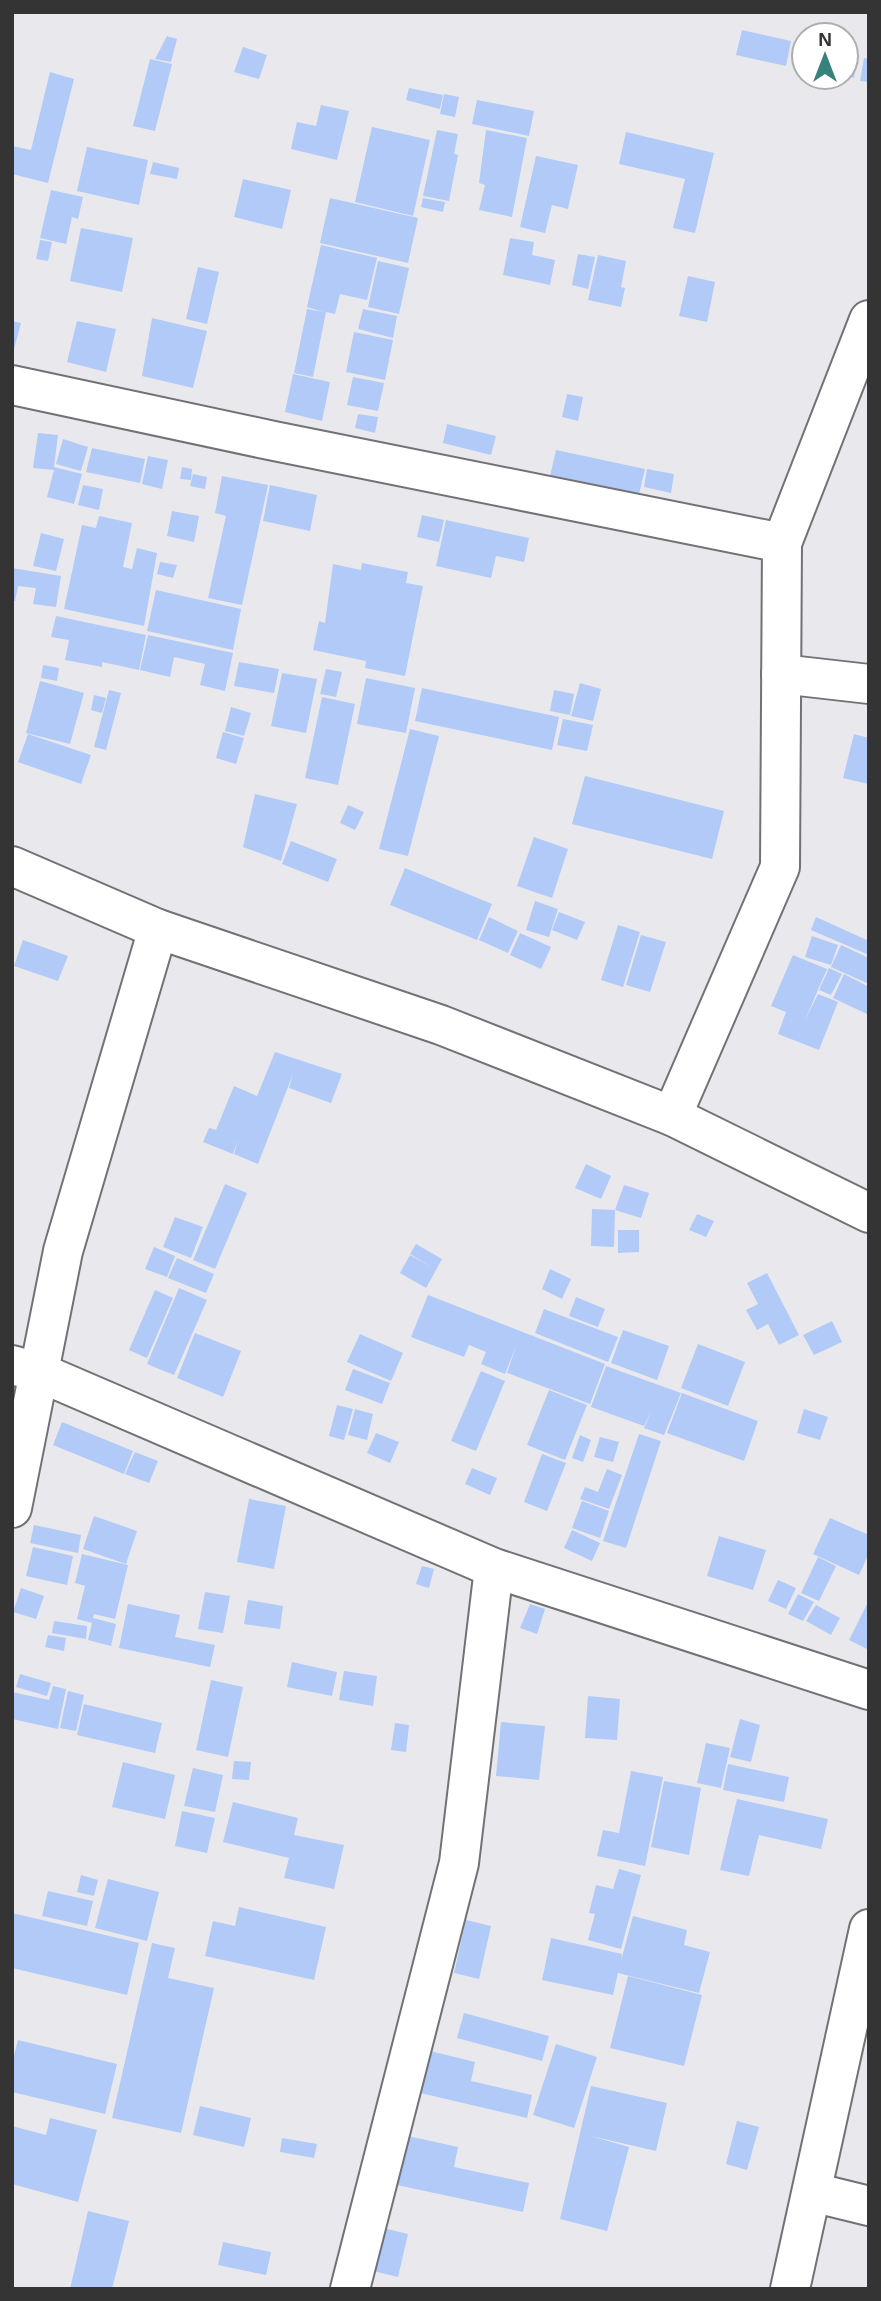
<svg xmlns="http://www.w3.org/2000/svg" width="881" height="2301" font-family="Arial,sans-serif">
	<style>
		.building { fill: #b2caf7 }
		.lines { fill: none; stroke-linecap: round; stroke-linejoin: round }
		.minor-casing { stroke: #717275; stroke-width: 42 }
		.minor { stroke: #fff; stroke-width: 38 }
	</style>
	<rect width="100%" height="100%" fill="#e9e9ed"/>
	<g class="building">
		<polygon points="742,30 791,41 786,66 736,55"/>
		<polygon points="167,36 177,39 171,62 155,59"/>
		<polygon points="243,47 267,55 259,79 234,72"/>
		<polygon points="864,58 869,59 869,82 860,81"/>
		<polygon points="150,59 172,64 155,131 133,126"/>
		<polygon points="846,60 857,62 854,78 846,76"/>
		<polygon points="50,72 74,79 48,183 12,174 12,146 31,150"/>
		<polygon points="409,88 443,95 440,109 406,100"/>
		<polygon points="444,94 459,97 455,117 440,114"/>
		<polygon points="477,100 534,111 529,136 472,124"/>
		<polygon points="321,105 349,111 337,160 291,149 297,122 316,126"/>
		<polygon points="372,127 430,140 413,216 355,202"/>
		<polygon points="437,130 458,134 454,154 458,155 449,201 423,196"/>
		<polygon points="486,130 527,138 512,217 479,210 485,185 479,183"/>
		<polygon points="626,132 714,153 695,233 673,228 685,179 619,164"/>
		<polygon points="87,147 148,160 139,205 77,191"/>
		<polygon points="536,156 578,165 568,209 552,205 545,233 520,227"/>
		<polygon points="153,162 179,168 177,179 150,174"/>
		<polygon points="243,179 291,190 282,229 234,217"/>
		<polygon points="51,190 83,197 78,219 72,217 66,244 40,238"/>
		<polygon points="330,198 418,218 408,263 320,243"/>
		<polygon points="423,198 445,202 443,212 421,207"/>
		<polygon points="81,228 133,238 122,292 70,281"/>
		<polygon points="510,238 534,242 532,255 555,260 550,285 503,275"/>
		<polygon points="40,240 52,242 48,261 36,259"/>
		<polygon points="321,245 377,258 367,300 340,294 335,314 326,312 313,377 294,373 307,309 323,312 307,307"/>
		<polygon points="578,254 595,257 588,289 572,285"/>
		<polygon points="598,255 626,261 621,287 625,288 621,307 588,300"/>
		<polygon points="378,261 409,268 399,314 368,307"/>
		<polygon points="198,267 219,272 207,324 186,319"/>
		<polygon points="688,276 715,282 707,322 679,316"/>
		<polygon points="363,309 397,316 393,338 358,329"/>
		<polygon points="152,318 207,331 193,388 142,376"/>
		<polygon points="12,321 21,323 13,353 12,353"/>
		<polygon points="77,321 116,329 106,372 67,362"/>
		<polygon points="354,332 393,340 385,380 346,372"/>
		<polygon points="293,374 330,382 322,421 285,412"/>
		<polygon points="353,377 384,383 378,411 347,405"/>
		<polygon points="567,394 583,397 578,421 562,417"/>
		<polygon points="358,414 378,417 375,433 355,428"/>
		<polygon points="447,424 496,436 491,455 443,443"/>
		<polygon points="38,433 58,435 54,467 82,474 74,504 47,497 54,470 33,468"/>
		<polygon points="63,439 88,447 81,471 56,464"/>
		<polygon points="92,448 145,459 140,483 86,472"/>
		<polygon points="556,450 645,469 639,494 550,476"/>
		<polygon points="148,456 168,460 162,489 142,484"/>
		<polygon points="182,467 192,469 191,480 180,479"/>
		<polygon points="647,469 674,474 671,493 644,487"/>
		<polygon points="193,474 207,477 205,489 190,486"/>
		<polygon points="222,476 268,485 242,605 208,598 226,516 215,513"/>
		<polygon points="83,485 103,489 99,510 78,505"/>
		<polygon points="270,485 317,495 310,531 263,521"/>
		<polygon points="172,511 199,516 194,542 167,536"/>
		<polygon points="422,515 444,520 439,542 417,537"/>
		<polygon points="99,516 132,523 123,567 132,569 137,548 157,553 144,626 64,609 82,525 96,528"/>
		<polygon points="446,520 529,538 524,562 496,556 491,578 436,566"/>
		<polygon points="41,533 64,539 56,571 33,566"/>
		<polygon points="160,562 177,565 173,578 157,574"/>
		<polygon points="362,563 408,572 406,583 423,586 405,676 365,668 366,661 313,650 319,621 325,623 333,564 361,570"/>
		<polygon points="12,568 61,576 56,607 33,604 36,588 18,586 15,601 12,601"/>
		<polygon points="156,590 241,609 233,650 147,631"/>
		<polygon points="56,616 146,635 139,670 102,662 102,667 65,660 69,640 51,637"/>
		<polygon points="148,635 233,653 225,691 200,685 205,664 174,657 170,677 140,670"/>
		<polygon points="239,662 279,669 274,693 234,686"/>
		<polygon points="43,665 59,668 57,681 41,678"/>
		<polygon points="326,669 342,672 336,697 320,694"/>
		<polygon points="282,673 317,679 306,733 271,726"/>
		<polygon points="366,678 415,688 406,733 357,724"/>
		<polygon points="40,681 84,693 70,744 26,733"/>
		<polygon points="580,683 601,689 593,721 571,716"/>
		<polygon points="422,688 559,717 552,750 415,721"/>
		<polygon points="109,690 121,693 106,750 94,747"/>
		<polygon points="554,690 574,694 570,715 550,711"/>
		<polygon points="94,695 106,698 102,713 91,710"/>
		<polygon points="322,697 355,704 338,785 305,778"/>
		<polygon points="231,707 251,713 244,736 225,731"/>
		<polygon points="563,719 593,725 587,751 557,745"/>
		<polygon points="410,729 439,736 408,856 379,849"/>
		<polygon points="223,732 244,738 236,764 216,758"/>
		<polygon points="28,734 91,755 81,784 18,762"/>
		<polygon points="854,734 869,738 868,784 843,778"/>
		<polygon points="585,776 724,811 712,859 572,824"/>
		<polygon points="255,794 297,804 281,861 243,847"/>
		<polygon points="348,805 364,812 355,830 340,823"/>
		<polygon points="534,837 568,849 552,898 517,886"/>
		<polygon points="291,841 337,859 328,882 282,864"/>
		<polygon points="405,868 492,904 477,940 390,905"/>
		<polygon points="535,901 558,909 549,937 526,930"/>
		<polygon points="559,912 585,922 577,940 552,930"/>
		<polygon points="489,917 518,931 508,953 479,940"/>
		<polygon points="816,917 869,941 869,955 811,930"/>
		<polygon points="618,925 640,932 623,987 601,980"/>
		<polygon points="520,933 551,947 541,969 510,955"/>
		<polygon points="641,935 666,942 650,992 626,985"/>
		<polygon points="812,936 838,945 831,965 805,957"/>
		<polygon points="23,940 68,956 58,981 14,966"/>
		<polygon points="841,945 869,958 869,984 831,967"/>
		<polygon points="793,955 827,969 805,1020 818,994 838,1002 819,1050 778,1034 786,1012 771,1006"/>
		<polygon points="829,968 842,974 831,995 819,990"/>
		<polygon points="844,974 869,987 869,1015 833,998"/>
		<polygon points="275,1052 342,1074 331,1103 289,1088 293,1074 258,1164 234,1154 238,1140 233,1154 203,1142 209,1128 216,1130 234,1086 257,1096"/>
		<polygon points="586,1164 611,1176 601,1199 575,1188"/>
		<polygon points="225,1184 247,1193 215,1269 193,1260"/>
		<polygon points="624,1185 649,1193 641,1218 615,1210"/>
		<polygon points="592,1209 615,1210 614,1247 591,1246"/>
		<polygon points="697,1214 714,1221 706,1237 689,1230"/>
		<polygon points="175,1217 203,1227 191,1258 163,1247"/>
		<polygon points="618,1230 639,1230 639,1252 618,1253"/>
		<polygon points="416,1244 442,1259 426,1288 400,1273 410,1255 433,1268 410,1254"/>
		<polygon points="154,1247 175,1256 167,1277 145,1269"/>
		<polygon points="177,1258 214,1274 206,1293 168,1278"/>
		<polygon points="550,1269 571,1279 562,1299 542,1289"/>
		<polygon points="767,1273 799,1335 779,1345 768,1324 757,1330 746,1310 758,1304 747,1283"/>
		<polygon points="179,1288 207,1300 174,1375 147,1364"/>
		<polygon points="155,1290 173,1298 147,1358 129,1350"/>
		<polygon points="428,1295 605,1364 590,1404 507,1373 516,1346 505,1374 481,1364 486,1352 469,1345 464,1357 411,1337"/>
		<polygon points="576,1297 605,1309 598,1327 569,1316"/>
		<polygon points="544,1309 618,1337 608,1362 535,1333"/>
		<polygon points="832,1321 842,1342 814,1355 803,1335"/>
		<polygon points="623,1330 669,1346 657,1380 611,1363"/>
		<polygon points="195,1333 241,1351 223,1397 177,1378"/>
		<polygon points="360,1334 403,1353 391,1381 347,1362"/>
		<polygon points="698,1344 745,1362 728,1406 681,1388"/>
		<polygon points="606,1366 681,1393 664,1435 644,1428 652,1410 644,1426 591,1407"/>
		<polygon points="353,1369 390,1383 382,1404 345,1390"/>
		<polygon points="481,1371 505,1381 476,1451 451,1441"/>
		<polygon points="549,1390 587,1405 565,1460 527,1445"/>
		<polygon points="682,1393 758,1421 744,1461 667,1433"/>
		<polygon points="337,1405 353,1409 344,1440 329,1436"/>
		<polygon points="355,1409 373,1414 367,1440 348,1435"/>
		<polygon points="804,1409 828,1417 820,1440 797,1433"/>
		<polygon points="62,1422 133,1451 124,1474 53,1445"/>
		<polygon points="376,1433 399,1442 390,1463 367,1453"/>
		<polygon points="639,1434 661,1441 626,1548 603,1541"/>
		<polygon points="580,1435 591,1440 583,1462 572,1458"/>
		<polygon points="600,1437 619,1442 613,1462 594,1457"/>
		<polygon points="135,1452 158,1461 149,1483 125,1474"/>
		<polygon points="542,1454 566,1463 547,1511 524,1502"/>
		<polygon points="472,1468 497,1478 490,1495 465,1484"/>
		<polygon points="607,1469 622,1475 609,1509 580,1499 585,1487 598,1492"/>
		<polygon points="249,1499 286,1506 274,1569 237,1562"/>
		<polygon points="582,1501 609,1511 600,1538 572,1528"/>
		<polygon points="94,1516 137,1531 126,1564 83,1549"/>
		<polygon points="830,1518 869,1535 869,1553 859,1575 813,1554"/>
		<polygon points="34,1525 81,1535 78,1553 30,1543"/>
		<polygon points="572,1530 600,1543 592,1561 564,1548"/>
		<polygon points="719,1536 766,1550 753,1590 707,1576"/>
		<polygon points="33,1547 73,1556 67,1585 26,1576"/>
		<polygon points="82,1554 128,1565 115,1619 94,1614 93,1618 116,1624 111,1646 88,1640 92,1623 77,1619 85,1586 75,1583"/>
		<polygon points="818,1557 836,1566 819,1601 801,1593"/>
		<polygon points="422,1566 434,1569 429,1588 416,1584"/>
		<polygon points="778,1580 796,1588 786,1609 768,1601"/>
		<polygon points="21,1588 44,1596 36,1619 13,1612"/>
		<polygon points="205,1592 230,1596 223,1633 198,1629"/>
		<polygon points="798,1594 814,1602 803,1621 788,1614"/>
		<polygon points="248,1600 283,1606 280,1629 244,1624"/>
		<polygon points="128,1604 180,1615 175,1637 215,1645 210,1667 119,1648"/>
		<polygon points="530,1604 545,1609 537,1634 520,1628"/>
		<polygon points="867,1604 869,1605 869,1650 849,1640"/>
		<polygon points="816,1605 840,1618 831,1635 806,1621"/>
		<polygon points="54,1621 87,1626 86,1639 52,1633"/>
		<polygon points="48,1635 66,1638 64,1651 45,1647"/>
		<polygon points="292,1662 337,1672 332,1696 287,1687"/>
		<polygon points="344,1671 377,1676 373,1706 339,1700"/>
		<polygon points="20,1674 51,1683 47,1696 16,1687"/>
		<polygon points="211,1680 243,1687 228,1757 196,1750"/>
		<polygon points="53,1686 66,1689 58,1729 12,1719 12,1692 49,1700"/>
		<polygon points="68,1691 84,1695 76,1731 60,1728"/>
		<polygon points="588,1696 620,1699 617,1740 585,1738"/>
		<polygon points="84,1704 162,1723 155,1753 77,1735"/>
		<polygon points="740,1719 760,1725 751,1762 730,1757"/>
		<polygon points="501,1722 545,1726 539,1780 496,1776"/>
		<polygon points="395,1723 409,1725 406,1752 391,1750"/>
		<polygon points="706,1743 730,1748 721,1788 697,1783"/>
		<polygon points="234,1761 251,1762 249,1780 232,1779"/>
		<polygon points="123,1762 175,1775 165,1819 112,1807"/>
		<polygon points="728,1764 789,1777 784,1802 723,1790"/>
		<polygon points="193,1768 223,1775 215,1812 184,1806"/>
		<polygon points="631,1771 663,1777 645,1866 597,1856 603,1830 619,1833"/>
		<polygon points="664,1781 701,1788 689,1855 651,1847"/>
		<polygon points="737,1799 828,1819 821,1849 759,1835 749,1876 720,1870"/>
		<polygon points="233,1802 298,1818 294,1835 344,1845 334,1889 284,1878 289,1858 223,1842"/>
		<polygon points="182,1811 215,1818 207,1853 175,1846"/>
		<polygon points="619,1869 641,1875 621,1949 588,1940 595,1914 589,1913 596,1885 613,1889"/>
		<polygon points="81,1875 98,1880 94,1896 77,1892"/>
		<polygon points="108,1879 159,1892 147,1941 95,1928"/>
		<polygon points="48,1891 93,1901 87,1926 42,1916"/>
		<polygon points="239,1907 326,1927 314,1980 205,1956 213,1921 235,1926"/>
		<polygon points="12,1913 139,1943 127,1995 12,1968"/>
		<polygon points="633,1916 687,1930 684,1945 710,1952 699,1993 618,1973 613,1995 542,1980 551,1938 622,1954 621,1961"/>
		<polygon points="466,1920 491,1926 479,1979 454,1973"/>
		<polygon points="152,1943 175,1948 168,1978 214,1988 181,2133 112,2118"/>
		<polygon points="628,1976 702,1995 684,2066 610,2048"/>
		<polygon points="464,2013 549,2036 542,2061 457,2038"/>
		<polygon points="18,2040 117,2064 105,2114 12,2092 12,2063"/>
		<polygon points="556,2044 597,2057 574,2128 533,2115"/>
		<polygon points="426,2050 475,2062 471,2081 532,2095 527,2118 416,2092"/>
		<polygon points="591,2086 667,2103 656,2151 591,2136 629,2147 607,2231 560,2219"/>
		<polygon points="200,2106 251,2118 244,2147 193,2135"/>
		<polygon points="50,2118 97,2130 78,2202 12,2184 12,2126 46,2135"/>
		<polygon points="737,2121 759,2127 747,2170 726,2164"/>
		<polygon points="408,2136 458,2147 454,2167 529,2183 523,2212 397,2185"/>
		<polygon points="282,2138 317,2144 314,2158 280,2152"/>
		<polygon points="88,2211 129,2221 112,2289 70,2289"/>
		<polygon points="383,2228 408,2234 398,2277 373,2271"/>
		<polygon points="223,2242 271,2252 266,2275 218,2265"/>
	</g>
	<g class="lines">
		<g class="minor-casing">
			<g id="minor">
				<polyline points="12,385 274,441 782,543"/>
				<polyline points="781,674 869,684"/>
				<polyline points="12,866 158,929 441,1025 672,1116 869,1213"/>
				<polyline points="672,1116 780,867 782,543 869,320"/>
				<polyline points="12,1365 41,1373 494,1568 869,1690"/>
				<polyline points="12,1508 63,1251 158,929"/>
				<polyline points="812,2192 869,2206"/>
				<polyline points="350,2289 459,1863 494,1568"/>
				<polyline points="790,2289 869,1929"/>
			</g>
		</g>
		<use href="#minor" class="minor"/>
	</g>
	<rect width="881" height="2301" fill="none" stroke="#343435" stroke-width="28"/>
	<g transform="translate(825 56)"><circle r="33" fill="#ffffff" stroke="#aeaeae" stroke-width="2"/>
	<path d="M0-5L12 26L0 18L-12 26Z" fill="#39817d"/>
	<text y="-10" font-size="19" font-weight="bold" text-anchor="middle" fill="#343435">N</text>
	</g>
</svg>
